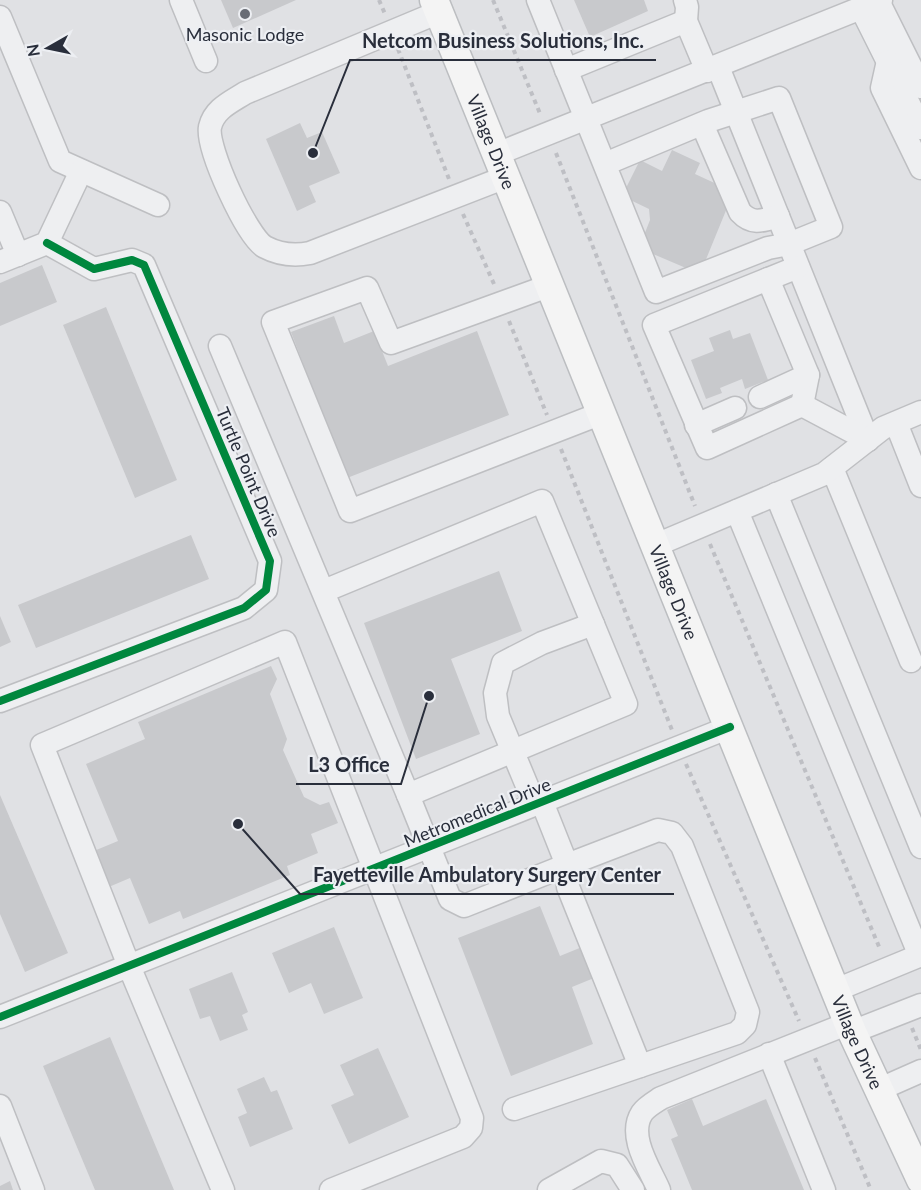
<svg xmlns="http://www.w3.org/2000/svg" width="921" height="1190" font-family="Lato,sans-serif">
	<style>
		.building { fill: #c8c9cc }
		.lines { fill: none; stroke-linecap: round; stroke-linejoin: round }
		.minor-casing { stroke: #bebfc2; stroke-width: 25 }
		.major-casing { stroke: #bcbec1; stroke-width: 31 }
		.path { stroke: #bebfc4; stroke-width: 4; stroke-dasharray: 4.5 4.5; stroke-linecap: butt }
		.minor { stroke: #eeeff1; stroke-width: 22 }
		.major { stroke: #f4f4f4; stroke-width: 28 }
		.cycleway-casing { stroke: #edeff3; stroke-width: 11 }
		.cycleway { stroke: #00873e; stroke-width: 8 }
		.poi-dot { fill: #696d76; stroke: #edeff3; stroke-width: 2 }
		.labels { text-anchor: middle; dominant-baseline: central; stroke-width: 4.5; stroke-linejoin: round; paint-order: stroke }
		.poi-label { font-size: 18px; fill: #292e3b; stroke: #edeff3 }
		.street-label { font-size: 18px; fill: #292e3b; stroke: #edeff3 }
		.leader { fill: none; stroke: #292e3b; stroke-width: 2 }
		.callout-dot { fill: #292e3b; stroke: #edeff3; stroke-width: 2 }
		.callout-label { font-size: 20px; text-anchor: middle; font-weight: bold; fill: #292e3b; stroke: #edeff3; stroke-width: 4.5; stroke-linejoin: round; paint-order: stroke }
	</style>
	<rect width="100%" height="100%" fill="#e0e1e4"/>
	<g class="building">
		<polygon points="221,0 296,0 233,28"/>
		<polygon points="574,0 644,0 648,11 590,37"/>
		<polygon points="300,123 307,138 322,132 340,173 309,186 316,202 297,211 266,139"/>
		<polygon points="672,150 700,163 695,174 721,186 727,208 700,274 639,248 650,220 649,209 622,196 640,160 662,171"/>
		<polygon points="42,265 57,302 0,326 0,283"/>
		<polygon points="106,307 177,480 135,498 63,325"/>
		<polygon points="334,316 344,343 374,331 388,366 477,331 509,415 347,478 291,332"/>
		<polygon points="730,330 733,339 750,333 768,380 745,389 742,379 720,388 722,393 706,399 691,360 714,351 709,338"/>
		<polygon points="191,535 209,579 36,648 18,605"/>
		<polygon points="499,571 522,631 451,659 480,734 416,759 364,623"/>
		<polygon points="0,616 11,642 0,647"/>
		<polygon points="271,666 277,679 270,694 287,739 283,750 304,797 320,805 329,802 338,823 311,834 318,853 287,866 290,875 183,919 180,911 149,924 130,878 104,889 89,853 118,841 86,764 145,739 138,722"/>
		<polygon points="0,795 68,953 25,972 0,914"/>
		<polygon points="540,906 560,956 582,947 594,978 572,987 593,1044 511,1076 458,938"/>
		<polygon points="334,927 363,998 324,1014 311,983 289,993 272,953"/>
		<polygon points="232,972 248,1012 242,1015 248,1030 220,1041 210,1016 200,1019 189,989"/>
		<polygon points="110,1037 174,1190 95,1190 43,1066"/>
		<polygon points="378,1048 409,1117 349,1144 331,1105 354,1095 340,1065"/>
		<polygon points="264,1077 271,1092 277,1090 293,1129 250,1147 238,1117 247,1113 237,1089"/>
		<polygon points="692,1099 703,1126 766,1099 804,1190 692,1190 671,1139 678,1136 667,1110"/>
		<polygon points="10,1181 13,1190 0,1190 0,1186"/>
	</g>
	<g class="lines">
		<g class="minor-casing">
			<g id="minor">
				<polyline points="181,0 206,61"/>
				<polyline points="538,0 656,292 768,248 789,244 831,227 779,98 708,121 605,164"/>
				<polyline points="685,0 687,7 686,21 707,71"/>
				<polyline points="878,1 921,87"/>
				<polyline points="861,8 921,128"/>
				<path d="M 439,12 L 245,93 C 231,102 214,109 210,127 C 206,148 247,237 265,247 C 280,255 294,256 310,253 L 506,177"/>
				<polyline points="0,17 60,161 158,205"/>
				<polyline points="888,61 882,88 921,168"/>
				<polyline points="718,67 868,440"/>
				<polyline points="566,70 686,21"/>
				<path d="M 702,124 L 740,212 C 752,225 762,221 778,216"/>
				<polyline points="497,154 881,0"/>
				<polyline points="0,212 18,255"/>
				<polyline points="0,262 47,243 81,171"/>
				<polyline points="798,267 654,325 707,448 802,405 868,440"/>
				<polyline points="768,279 808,375 802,405"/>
				<polyline points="551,285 391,343 367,288 273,322 350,511 602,413"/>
				<polyline points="220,346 408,795 626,704 542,501 324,591"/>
				<polyline points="760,397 808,375"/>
				<polyline points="896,423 921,486"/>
				<polyline points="696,425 735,408"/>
				<polyline points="832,468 911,661"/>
				<polyline points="776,494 921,847"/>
				<polyline points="737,511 920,956"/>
				<polyline points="656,545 824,474 883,428 921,412"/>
				<polyline points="0,701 244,608 266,590 270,561 144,265 132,260 94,269 47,243"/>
				<polyline points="408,795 450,899 464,906 567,865 568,887 640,1066"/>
				<polyline points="535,805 498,716 495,693 503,663 542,643 593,624"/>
				<polyline points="836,990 921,955"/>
				<polyline points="0,1017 730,727"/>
				<polyline points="852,1032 921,1005"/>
				<polyline points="769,1054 824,1190"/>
				<polyline points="878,1090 921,1071"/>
				<polyline points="0,1106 33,1190"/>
				<polyline points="514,1109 737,1033 745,1025 748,1012 682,846 672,833 658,830 567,865 542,802"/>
				<polyline points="223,1190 129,966 42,745 285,642 472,1118 471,1128 463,1137 331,1190"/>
				<polyline points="549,1190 601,1161 617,1165 633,1190"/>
				<path d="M 659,1190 C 650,1169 627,1136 642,1113 C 646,1107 655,1102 661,1098 L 849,1023"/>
			</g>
		</g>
		<g class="major-casing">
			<g id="major">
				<path id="s1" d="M 434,0 L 852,1032 L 921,1180"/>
			</g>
		</g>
		<g class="path">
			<polyline points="379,0 385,14"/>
			<polyline points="493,0 541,116"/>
			<polyline points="398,49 449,179"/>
			<polyline points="556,153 695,506"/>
			<polyline points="463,214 494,284"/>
			<polyline points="509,321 547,415"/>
			<polyline points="561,449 672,730"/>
			<polyline points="710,544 880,949"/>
			<polyline points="686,764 799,1021"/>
			<polyline points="912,1028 921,1050"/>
			<polyline points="815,1058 871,1190"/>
		</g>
		<use href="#minor" class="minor"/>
		<use href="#major" class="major"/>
		<g class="cycleway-casing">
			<g id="cycleway">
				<polyline points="0,701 244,608 266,590 270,561 144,265 132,260 94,269 47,243"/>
				<polyline points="0,1017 730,727"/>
			</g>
		</g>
		<use href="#cycleway" class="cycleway"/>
	</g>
	<circle class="poi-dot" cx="245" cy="14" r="6"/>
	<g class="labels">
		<g class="poi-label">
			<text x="245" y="34">Masonic Lodge</text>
		</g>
		<g class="street-label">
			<text stroke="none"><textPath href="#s1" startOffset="153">Village Drive</textPath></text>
			<text transform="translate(249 472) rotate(67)">Turtle Point Drive</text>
			<text stroke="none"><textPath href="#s1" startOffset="639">Village Drive</textPath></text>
			<text transform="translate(477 812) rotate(-22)">Metromedical Drive</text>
			<text stroke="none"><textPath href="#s1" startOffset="1125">Village Drive</textPath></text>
		</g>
	</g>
	<path class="leader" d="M313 153L350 60H656M429 696L401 784H296M238 824L300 894H674"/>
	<g class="callout-dot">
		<circle cx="313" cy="153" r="6"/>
		<circle cx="429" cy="696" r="6"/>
		<circle cx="238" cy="824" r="6"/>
	</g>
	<g class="callout-label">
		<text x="503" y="48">Netcom Business Solutions, Inc.</text>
		<text x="349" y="772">L3 Office</text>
		<text x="487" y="882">Fayetteville Ambulatory Surgery Center</text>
	</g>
	<g transform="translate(48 48) rotate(261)" stroke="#edeff3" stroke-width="4.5" paint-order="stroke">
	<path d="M0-4.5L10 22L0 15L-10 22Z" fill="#292e3b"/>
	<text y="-9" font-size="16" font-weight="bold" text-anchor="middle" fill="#292e3b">N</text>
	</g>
</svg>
